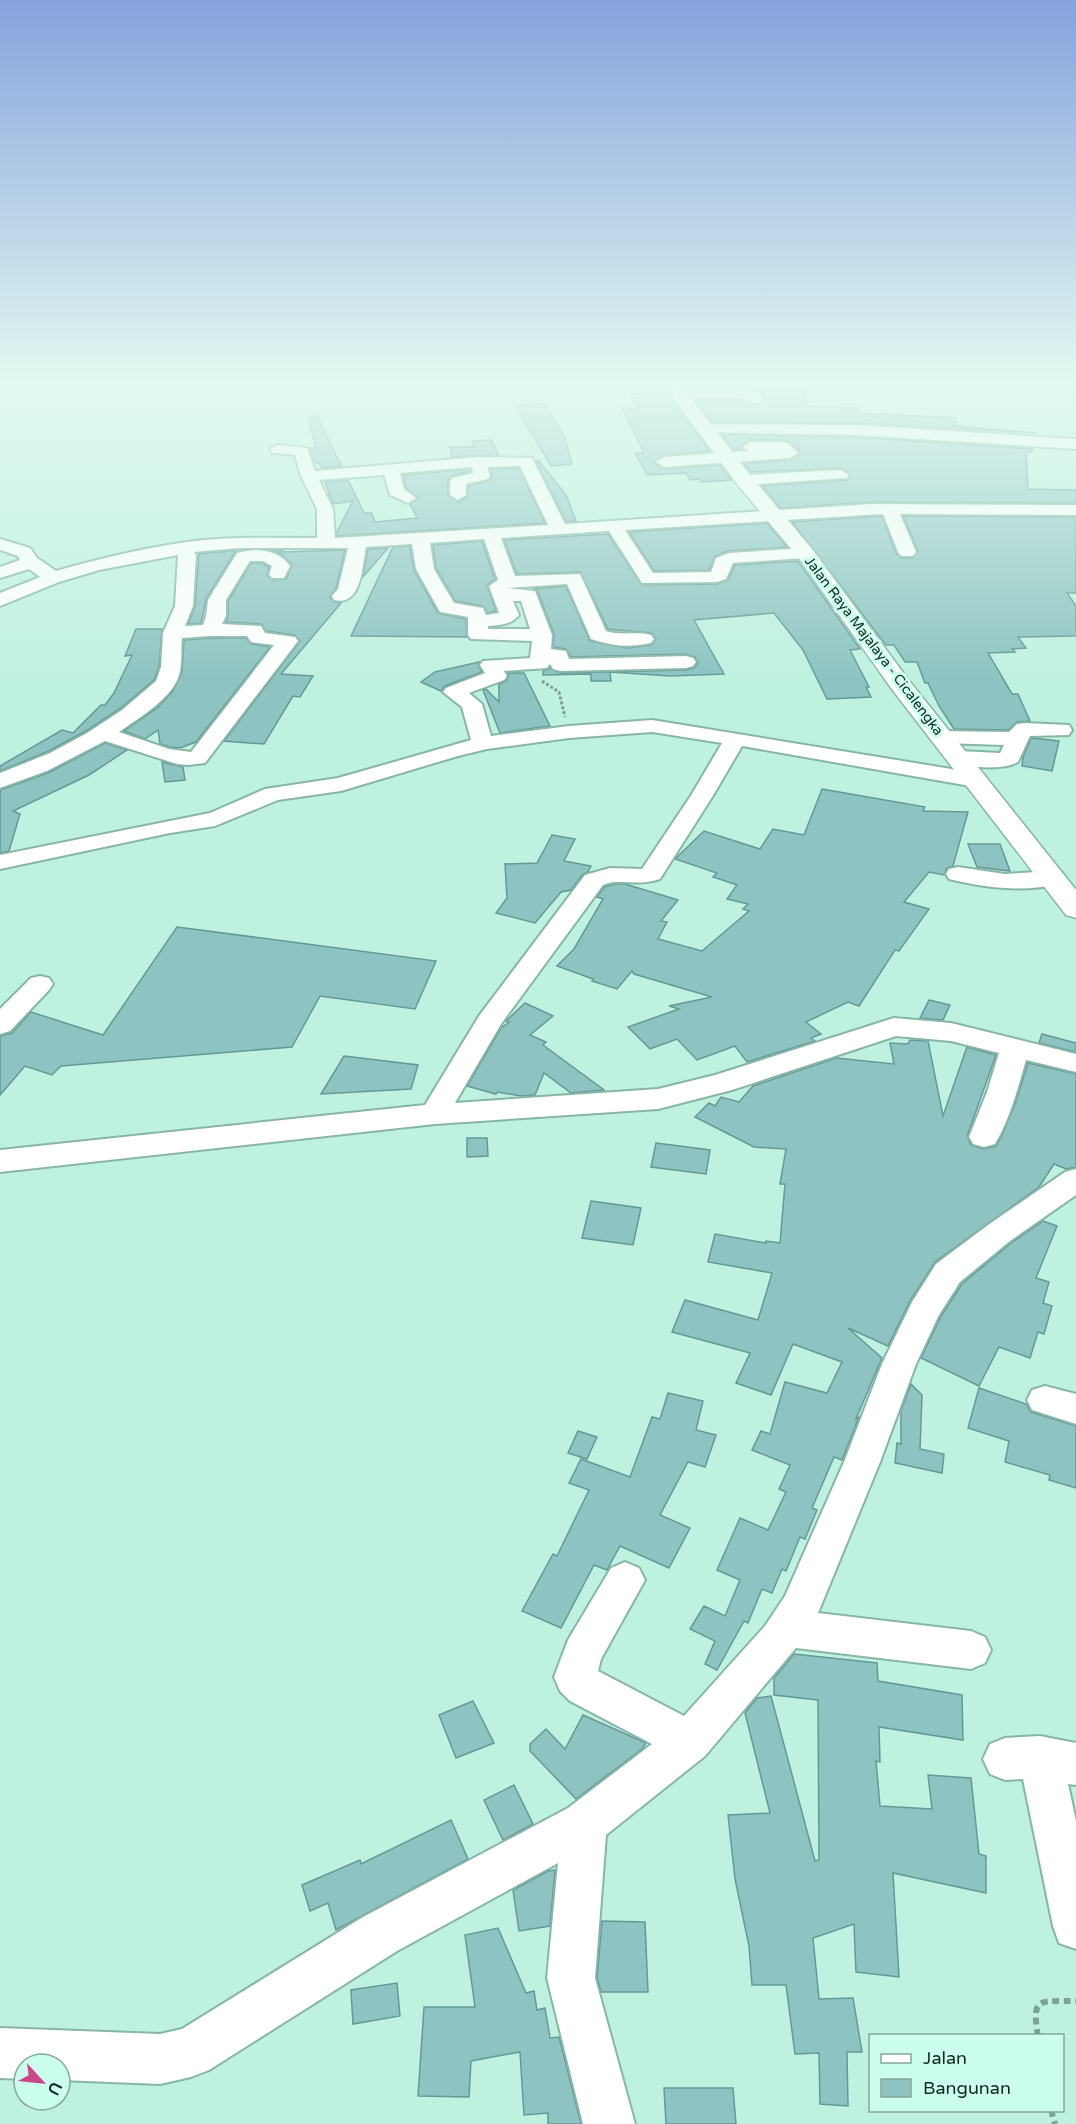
<svg xmlns="http://www.w3.org/2000/svg" width="1076" height="2124" font-family="'Varela Round',sans-serif">
	<style>
		.building { fill: #8ec3c1; stroke: #659997; stroke-width: 1.5 }
		.lines { fill: none; stroke-linecap: round; stroke-linejoin: round }
		.minor-casing { stroke: #87b6a7; stroke-width: 4 }
		.major-casing { stroke: #87b6a7; stroke-width: 3 }
		.path-far1 { stroke: #7ca296; stroke-width: 3; stroke-dasharray: 3 2; stroke-linecap: butt }
		.path { stroke: #7ca296; stroke-width: 6; stroke-dasharray: 7 4.5; stroke-linecap: butt }
		.minor { fill: #fff; fill-rule: evenodd }
		.major { fill: #fff; fill-rule: evenodd }
		.labels { text-anchor: middle; dominant-baseline: central; stroke-width: 6; stroke-linejoin: round; paint-order: stroke }
		.far-street-label { font-size: 14px; fill: #132620; stroke: #ccfeed }
	</style>
	<rect width="100%" height="100%" fill="#bff1e0"/>
	<g class="building">
		<polygon points="741,387 805,390 804,406 858,408 859,413 956,418 955,426 1037,433 855,423 712,422 695,400 739,400 747,401 750,405 762,404 765,398 763,393"/>
		<polygon points="666,393 710,451 664,455 654,463 664,469 720,465 731,480 701,482 699,479 690,480 686,473 647,475 635,453 644,453 622,408 638,409 631,394"/>
		<polygon points="545,404 565,438 572,464 551,466 515,405"/>
		<polygon points="317,415 337,457 342,466 322,468 320,464 314,462 309,448 316,448 308,418"/>
		<polygon points="722,435 855,437 1033,449 1032,452 1026,452 1028,489 1076,490 1076,503 871,502 780,508 762,486 847,480 851,475 841,468 751,472 744,464 790,460 799,455 800,451 791,442 784,440 750,440 741,445 741,449 734,450"/>
		<polygon points="492,440 498,455 452,457 450,447 474,447 472,441"/>
		<polygon points="536,461 539,461 566,495 576,521 566,522"/>
		<polygon points="519,468 545,523 337,536 337,532 353,501 333,504 325,482 348,480 364,513 372,513 375,522 417,518 410,504 418,498 406,488 403,475 470,469 470,471 451,476 448,480 448,495 459,502 467,497 468,486 490,480 492,475 490,469"/>
		<polygon points="882,516 896,553 901,558 913,558 918,551 903,516 1076,517 1076,593 1067,593 1076,606 1076,636 1018,637 1026,648 1012,649 1015,652 988,653 1012,694 1018,694 1030,721 1017,722 1008,730 954,729 939,706 928,683 925,683 917,662 905,662 894,645 886,645 792,522"/>
		<polygon points="767,523 787,547 728,551 715,556 709,570 654,571 629,532"/>
		<polygon points="608,534 642,585 717,584 728,580 735,565 798,561 860,649 850,650 869,687 866,687 871,697 827,699 803,650 774,613 694,620 724,674 670,676 610,672 611,681 591,681 591,674 543,675 543,671 550,668 560,673 686,670 694,668 698,663 695,657 686,654 571,657 566,649 553,647 554,634 537,590 533,589 566,586 590,641 628,648 651,645 656,639 651,633 608,629 580,572 517,574 504,540"/>
		<polygon points="482,541 495,579 487,585 496,611 487,613 483,606 455,601 436,568 433,545"/>
		<polygon points="410,546 414,570 438,613 466,619 467,637 351,636 393,547"/>
		<polygon points="388,548 363,577 368,549"/>
		<polygon points="238,550 235,552 206,599 201,623 188,624 195,606 199,554"/>
		<polygon points="271,550 283,550 282,552 345,550 336,588 330,597 334,602 341,603 281,674 313,676 300,697 293,696 264,744 224,741 300,641 295,635 266,631 261,624 226,622 228,616 228,601 251,563 262,563 269,567 267,575 272,580 286,579 292,565 281,554"/>
		<polygon points="136,629 162,629 159,667 154,680 121,708 86,731 49,751 0,771 0,766 62,730 73,733 101,705 105,705 114,693 132,655 125,656"/>
		<polygon points="210,638 246,638 251,644 270,647 196,742 180,748 170,747 160,744 158,730 145,739 124,731 157,708 173,691 182,672 184,640"/>
		<polygon points="479,662 478,665 482,672 445,686 441,691 421,682 435,672"/>
		<polygon points="508,673 524,673 550,726 500,733 483,690 486,689 499,702 499,684 506,681 509,676"/>
		<polygon points="1031,738 1059,741 1052,771 1022,766 1023,757"/>
		<polygon points="105,743 127,750 89,775 13,811 20,814 9,851 0,853 0,790 48,773"/>
		<polygon points="162,762 183,767 185,780 165,782"/>
		<polygon points="822,789 925,807 923,811 968,812 953,866 947,868 944,875 929,872 904,902 929,909 899,951 895,950 859,1006 848,1002 806,1022 821,1034 811,1038 815,1041 747,1062 735,1046 697,1060 677,1039 650,1049 628,1027 679,1009 669,1006 712,997 634,974 632,971 617,989 592,981 593,979 557,966 574,949 603,899 597,897 604,887 616,884 625,884 678,900 661,921 667,922 658,939 702,951 749,911 743,909 748,904 727,899 737,885 713,877 717,873 675,859 677,857 704,831 760,849 773,829 804,835"/>
		<polygon points="552,835 575,839 564,861 591,866 588,872 583,874 571,890 561,892 535,923 496,913 507,898 505,864 537,863"/>
		<polygon points="968,844 1000,844 1010,871 977,867"/>
		<polygon points="177,927 436,961 415,1009 320,996 292,1047 61,1066 52,1075 25,1066 0,1095 0,1036 12,1033 31,1012 103,1035"/>
		<polygon points="929,1000 950,1005 943,1020 920,1018"/>
		<polygon points="525,1003 553,1016 530,1035 546,1042 543,1045 604,1090 571,1093 544,1073 535,1095 521,1096 497,1092 496,1094 467,1086 501,1028 509,1022 506,1021"/>
		<polygon points="1042,1034 1076,1043 1076,1052 1039,1043"/>
		<polygon points="910,1040 928,1041 943,1116 967,1047 996,1055 967,1136 971,1145 983,1149 996,1146 1002,1135 1015,1104 1028,1063 1076,1074 1076,1167 1066,1169 1054,1164 1039,1187 935,1262 910,1301 888,1346 848,1328 882,1358 856,1419 859,1417 842,1460 834,1457 812,1508 817,1510 805,1539 800,1537 786,1571 782,1569 772,1593 762,1589 748,1623 744,1621 717,1670 705,1664 715,1641 690,1629 704,1606 725,1616 740,1580 717,1570 740,1518 768,1530 786,1492 779,1489 790,1465 752,1450 761,1431 770,1434 785,1382 827,1393 842,1362 793,1344 771,1395 736,1383 750,1353 672,1332 685,1300 758,1320 772,1273 708,1262 715,1234 766,1243 766,1241 780,1243 785,1184 780,1184 786,1149 754,1147 695,1117 709,1103 715,1106 721,1097 739,1102 753,1086 836,1058 894,1064 890,1043 908,1044"/>
		<polygon points="344,1056 418,1065 411,1089 321,1094"/>
		<polygon points="467,1138 487,1138 488,1156 467,1157"/>
		<polygon points="656,1143 710,1150 706,1174 651,1167"/>
		<polygon points="591,1201 641,1208 633,1245 582,1238"/>
		<polygon points="1043,1221 1057,1226 1036,1278 1049,1282 1043,1303 1052,1306 1044,1334 1038,1332 1030,1358 999,1347 979,1386 921,1358 941,1316 962,1284 1011,1243"/>
		<polygon points="911,1384 922,1395 920,1449 944,1454 942,1473 895,1463 897,1443 901,1444 901,1410"/>
		<polygon points="979,1388 1026,1404 1031,1412 1076,1426 1076,1488 1049,1480 1050,1475 1005,1462 1009,1441 968,1428"/>
		<polygon points="668,1393 703,1401 696,1430 716,1435 705,1467 688,1462 660,1515 690,1528 669,1568 620,1546 607,1570 594,1565 561,1628 522,1611 553,1554 557,1556 589,1490 569,1483 581,1459 630,1477 652,1417 660,1419"/>
		<polygon points="578,1431 597,1437 587,1459 568,1453"/>
		<polygon points="794,1654 877,1663 878,1681 962,1695 963,1740 879,1727 880,1762 876,1761 880,1806 932,1809 928,1775 971,1778 979,1854 986,1856 986,1893 893,1873 899,1977 856,1972 854,1924 813,1938 819,1999 853,1998 862,2052 847,2052 848,2106 820,2104 819,2053 795,2054 786,1985 752,1985 749,1946 735,1879 728,1815 770,1813 745,1713 757,1698 771,1696 815,1861 819,1860 818,1700 774,1695 774,1678"/>
		<polygon points="473,1701 494,1743 456,1758 439,1715"/>
		<polygon points="583,1715 646,1743 642,1749 576,1799 530,1751 530,1744 546,1729 565,1749"/>
		<polygon points="514,1785 533,1824 503,1840 484,1800"/>
		<polygon points="451,1820 468,1859 336,1930 328,1903 310,1911 302,1885 360,1860 361,1864"/>
		<polygon points="555,1870 550,1926 519,1931 513,1890 548,1871"/>
		<polygon points="602,1921 645,1922 648,1992 601,1992 597,1978"/>
		<polygon points="498,1928 526,1993 534,1991 537,2010 545,2008 550,2038 559,2037 581,2124 548,2124 548,2113 524,2115 520,2052 471,2061 469,2097 418,2096 424,2007 475,2007 465,1935"/>
		<polygon points="397,1983 400,2016 353,2024 351,1990"/>
		<polygon points="664,2088 733,2088 736,2124 666,2124"/>
	</g>
	<g class="lines">
		<g class="minor-casing">
			<g id="minor">
				<polygon points="719,389 739,389 761,394 763,397 760,403 750,403 748,399 739,398 680,398 673,394 680,390"/>
				<polygon points="707,424 855,425 1076,439 1076,449 855,435 702,432 699,429 702,426"/>
				<polygon points="750,442 784,442 789,444 798,453 790,458 664,467 656,462 664,457 749,451 742,447"/>
				<path d="M 278,445 L 307,448 L 315,471 L 478,457 L 532,458 L 565,524 L 871,504 L 1076,505 L 1076,515 L 900,514 L 916,552 L 913,556 L 901,556 L 898,552 L 883,514 L 625,530 L 653,573 L 711,572 L 716,558 L 729,553 L 805,548 L 811,549 L 814,553 L 811,557 L 805,558 L 733,563 L 726,579 L 717,582 L 642,583 L 609,531 L 501,538 L 515,576 L 580,574 L 606,631 C 621,636 636,631 651,635 L 654,639 L 651,643 C 629,648 612,646 591,639 L 567,584 L 508,588 L 535,591 L 552,635 L 551,649 L 566,651 L 569,659 L 686,656 L 693,658 L 696,662 L 693,666 L 686,668 L 560,671 L 553,669 L 550,664 L 547,668 L 504,671 L 507,676 L 504,680 L 469,693 L 482,704 L 491,736 L 569,726 L 652,720 L 976,773 L 984,775 L 987,780 L 984,785 L 976,787 L 742,746 L 714,794 L 660,879 C 638,887 619,878 603,885 L 501,1024 L 455,1103 L 658,1089 L 715,1075 L 894,1018 L 951,1023 L 1076,1054 L 1076,1072 L 1026,1060 C 1018,1088 1010,1119 995,1144 L 984,1147 L 973,1144 L 969,1137 L 987,1092 L 999,1053 L 951,1041 L 896,1036 L 732,1090 L 658,1109 L 435,1124 L 0,1172 L 0,1150 L 425,1105 L 479,1016 L 585,875 L 610,868 L 642,869 L 692,794 L 722,743 L 652,732 L 569,738 L 487,749 L 458,756 L 341,791 L 278,800 L 215,826 L 170,833 L 0,869 L 0,855 L 210,813 L 265,789 L 338,778 L 471,740 L 462,707 L 443,692 L 446,688 L 485,673 L 480,665 L 483,661 L 530,658 L 532,641 L 471,639 L 468,635 L 468,617 L 440,612 L 416,569 L 412,544 L 366,547 C 362,566 362,607 334,600 L 332,596 L 338,589 L 348,548 L 240,548 L 194,552 L 196,555 L 193,606 L 185,626 L 203,625 L 206,616 L 208,600 L 237,553 C 256,548 278,549 290,566 L 284,578 L 272,578 L 269,574 L 272,566 L 263,561 L 250,561 L 226,600 L 226,616 L 222,624 L 261,626 L 265,633 L 295,637 L 298,641 L 205,763 L 188,765 L 177,764 L 105,741 L 47,771 L 0,788 L 0,773 L 50,753 L 87,733 L 122,710 L 156,681 L 161,667 L 163,633 L 175,606 L 178,555 L 99,570 L 59,582 L 0,606 L 0,593 L 40,577 L 29,569 L 0,578 L 0,567 L 20,560 L 18,556 L 0,550 L 0,539 L 30,548 L 37,558 L 56,571 C 98,559 143,548 187,542 C 230,536 274,538 317,538 L 317,509 L 301,476 L 295,455 L 273,453 L 270,450 L 273,447 ZM 520,466 L 548,525 L 335,538 L 333,509 L 319,480 L 384,475 L 390,495 L 408,503 L 416,498 L 404,489 L 400,473 L 472,467 L 473,473 L 452,478 L 450,481 L 450,495 L 458,500 L 466,495 L 466,484 L 488,479 L 490,476 L 487,467 ZM 484,539 L 498,580 L 489,586 L 499,613 L 486,615 L 483,608 L 454,603 L 434,569 L 430,543 ZM 513,601 L 521,601 L 530,629 L 488,629 L 488,626 C 500,625 511,625 519,615 ZM 210,636 L 247,636 L 251,642 L 274,645 L 191,752 L 169,749 L 119,732 C 140,717 174,698 180,672 C 182,661 181,649 182,638 Z"/>
				<polygon points="841,470 849,475 847,478 744,485 736,480 744,475"/>
				<path d="M 1025,723 L 1069,725 L 1072,730 L 1069,735 L 1030,736 L 1018,762 C 1002,771 969,767 951,763 L 948,758 L 951,753 L 959,751 L 1000,753 L 1004,745 L 942,743 L 934,742 L 931,737 L 934,732 L 942,731 L 1009,732 L 1017,724 Z"/>
				<path d="M 958,867 L 1005,874 L 1053,871 L 1062,873 L 1065,878 L 1062,883 C 1024,893 986,888 949,879 L 946,874 L 949,869 Z"/>
				<polygon points="40,976 49,978 53,984 49,990 10,1031 0,1034 0,1009 31,978"/>
				<polygon points="1076,1169 1076,1195 1010,1241 960,1282 939,1315 916,1364 880,1462 818,1613 971,1631 985,1637 991,1650 985,1663 971,1669 796,1648 705,1756 606,1835 595,1978 635,2124 583,2124 547,1978 558,1863 397,1951 209,2070 191,2077 160,2084 60,2080 60,2064 24,2064 24,2079 0,2078 0,2028 160,2034 182,2029 363,1917 568,1808 652,1744 570,1701 560,1691 554,1677 568,1640 611,1568 625,1562 639,1568 645,1580 601,1659 598,1671 684,1716 765,1626 785,1596 844,1462 882,1364 912,1302 936,1264 988,1225 1065,1172"/>
				<polygon points="1045,1386 1076,1394 1076,1424 1032,1410 1027,1400 1032,1390"/>
				<polygon points="1040,1736 1076,1743 1076,1785 1068,1784 1076,1821 1076,1949 1059,1943 1053,1926 1023,1779 1005,1780 990,1774 983,1759 990,1744 1005,1738"/>
			</g>
		</g>
		<g class="major-casing">
			<polygon id="major" points="663,384 680,384 751,476 812,549 907,678 1076,890 1076,918 1066,915 891,688 798,557 737,484"/>
		</g>
		<polyline class="path-far1" points="542,681 559,692 565,717"/>
		<g class="path">
			<path d="M 1038,2036 C 1031,1995 1040,2002 1076,2001"/>
			<polyline points="1051,2110 1055,2124"/>
		</g>
		<use href="#minor" class="minor"/>
		<use href="#major" class="major"/>
	</g>
	<linearGradient id="sky" x2="0" y2="1"><stop stop-color="#87a3dd"/><stop offset="0.56" stop-color="#e2f9f1"/><stop offset="1" stop-color="#e2f9f1" stop-opacity="0"/></linearGradient>
	<rect width="1076" height="682" fill="url(#sky)"/>
	<g class="labels">
		<g class="far-street-label">
			<text transform="translate(874 646) rotate(53)">Jalan Raya Majalaya - Cicalengka</text>
		</g>
	</g>
	<rect x="869" y="2034" width="195" height="78" fill="#ccfeed" stroke="#82a89b" stroke-width="1.5"/>
	<rect x="881" y="2054" width="30" height="9" fill="#ffffff" stroke="#82a89b" stroke-width="1.5"/>
	<text x="923" y="2064" font-size="18" fill="#132620">Jalan</text>
	<rect x="881" y="2079" width="30" height="18" fill="#8ec3c1" stroke="#82a89b" stroke-width="1.5"/>
	<text x="923" y="2094" font-size="18" fill="#132620">Bangunan</text>
	<g transform="translate(42 2082) rotate(117)"><circle r="28" fill="#ccfeed" stroke="#82a89b" stroke-width="1.5"/>
	<path d="M0-4.5L10 22L0 15L-10 22Z" fill="#cb478a"/>
	<text y="-9" font-size="16" font-weight="bold" text-anchor="middle" fill="#132620">U</text>
	</g>
</svg>
